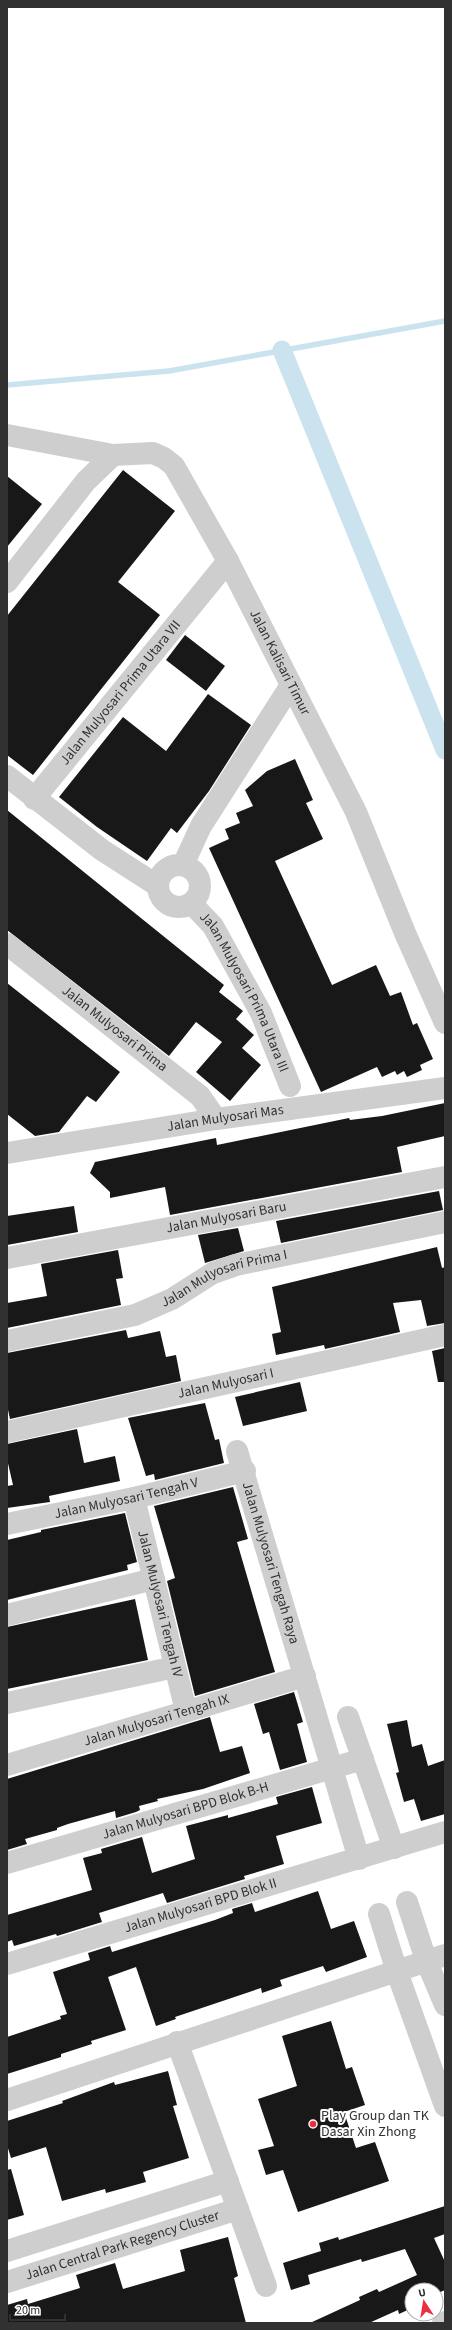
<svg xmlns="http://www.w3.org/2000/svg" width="452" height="2330" font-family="'Source Sans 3',sans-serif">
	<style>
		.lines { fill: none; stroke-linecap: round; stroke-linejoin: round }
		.stream { stroke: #cbe2ef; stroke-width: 5.5 }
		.canal { stroke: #cbe2ef; stroke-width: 19 }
		.building { fill: #181818 }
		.minor { stroke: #cecece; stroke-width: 22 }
		.poi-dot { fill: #f02c41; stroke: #fff; stroke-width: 1.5 }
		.labels { text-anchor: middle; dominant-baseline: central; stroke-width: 4; stroke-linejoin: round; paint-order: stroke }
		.street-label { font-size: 14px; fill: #313131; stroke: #fff }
		.poi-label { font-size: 14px; fill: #313131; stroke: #fff; text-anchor: start }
	</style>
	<rect width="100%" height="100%" fill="#fff"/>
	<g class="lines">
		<polyline class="stream" points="7,385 169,371 445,321"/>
		<polyline class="canal" points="282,350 445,750"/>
	</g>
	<g class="building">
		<polygon points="123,470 175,511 118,582 160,615 33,775 7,755 7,616"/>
		<polygon points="7,476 42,504 7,547"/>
		<polygon points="185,635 225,666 206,691 166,660"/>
		<polygon points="208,694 251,725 209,791 177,833 171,828 147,861 97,827 59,797 123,717 166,751"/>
		<polygon points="295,759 313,800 306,803 323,839 275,861 332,985 376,965 390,996 401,992 413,1025 417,1023 433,1059 420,1065 422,1070 407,1077 404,1071 397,1075 395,1071 382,1077 377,1067 321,1092 209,848 229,839 225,829 240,823 236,813 253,806 245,790 267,771"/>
		<polygon points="7,810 224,985 219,992 243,1011 236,1019 254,1035 242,1048 261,1065 230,1101 196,1072 222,1042 196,1022 169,1056 7,930"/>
		<polygon points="7,983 120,1072 96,1102 87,1096 59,1132 35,1136 7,1114"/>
		<polygon points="445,1103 445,1136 397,1147 402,1172 170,1215 165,1187 110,1198 110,1192 90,1173 95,1162 216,1138 217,1145 349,1118 350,1120 382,1116"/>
		<polygon points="439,1191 443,1210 281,1243 276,1221"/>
		<polygon points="74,1206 78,1232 7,1245 7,1216"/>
		<polygon points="238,1228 244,1251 205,1263 198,1235"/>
		<polygon points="437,1247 442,1268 445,1267 445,1323 427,1326 421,1300 393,1303 400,1332 325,1349 324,1345 276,1355 272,1334 281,1332 272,1287"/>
		<polygon points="118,1250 123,1278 116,1279 121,1305 7,1328 7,1303 47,1296 41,1264"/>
		<polygon points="126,1330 128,1338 160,1331 166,1357 176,1355 181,1381 10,1419 7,1405 7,1353"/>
		<polygon points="445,1348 445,1382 438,1382 432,1351"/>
		<polygon points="300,1382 307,1411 243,1426 235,1397"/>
		<polygon points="205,1403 215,1440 219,1439 224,1463 155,1480 154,1474 146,1476 128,1418"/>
		<polygon points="77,1429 84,1463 115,1456 120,1481 49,1496 50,1502 7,1508 7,1486 13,1485 7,1459 7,1444"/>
		<polygon points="233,1487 248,1539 237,1542 275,1672 195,1696 167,1581 175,1578 154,1506"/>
		<polygon points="125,1513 137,1562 127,1565 128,1570 7,1600 7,1540 41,1532 41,1530"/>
		<polygon points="135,1599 148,1660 7,1689 7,1627"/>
		<polygon points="294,1692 303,1722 297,1724 307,1762 280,1770 269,1732 263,1734 254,1704"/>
		<polygon points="210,1717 220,1752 242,1746 250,1773 203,1789 157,1799 158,1801 139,1806 140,1810 136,1812 116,1818 115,1811 68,1824 57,1828 57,1830 25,1839 27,1844 7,1850 7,1779"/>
		<polygon points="407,1720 412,1747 422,1744 428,1766 445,1760 445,1814 421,1821 414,1799 404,1802 396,1773 399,1772 387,1724"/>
		<polygon points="312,1787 322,1823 276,1836 284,1864 244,1876 245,1879 167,1903 163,1893 99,1913 102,1922 57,1936 56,1934 14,1946 12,1940 7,1942 7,1915 92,1890 83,1858 102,1853 101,1849 142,1837 152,1873 195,1859 186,1826 228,1815 228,1818 278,1804 276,1797"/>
		<polygon points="318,1891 331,1929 354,1921 367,1957 326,1972 323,1966 280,1980 282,1986 262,1993 261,1988 175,2017 176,2019 156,2026 136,1967 108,1977 126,2030 91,2041 92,2044 61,2054 61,2057 7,2074 7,2037 61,2019 60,2016 67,2014 53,1972 90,1960 88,1953 110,1946 112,1952 215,1920 233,1913 232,1909 252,1903 255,1912"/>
		<polygon points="331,2021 346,2069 352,2067 365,2105 344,2112 356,2148 375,2142 389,2181 298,2212 283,2170 266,2175 258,2150 274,2146 258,2099 297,2086 282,2036"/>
		<polygon points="168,2071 177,2105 173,2106 189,2158 143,2172 146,2182 106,2193 105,2189 62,2201 46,2147 11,2158 7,2145 7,2121 63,2103 62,2101 114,2082 115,2085"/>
		<polygon points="11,2169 24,2215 7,2220 7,2170"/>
		<polygon points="445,2206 445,2234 434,2238 445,2262 445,2290 436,2294 436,2290 412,2290 412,2308 399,2314 398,2310 369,2323 310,2323 360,2300 359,2297 377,2289 379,2292 417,2275 405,2249 362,2262 361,2259 308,2275 310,2284 291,2290 283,2263 321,2251 319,2243 338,2237 339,2240"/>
		<polygon points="228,2237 238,2276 234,2278 246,2323 7,2323 7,2305 27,2299 28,2304 80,2288 76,2275 115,2263 123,2289 185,2271 180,2250"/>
	</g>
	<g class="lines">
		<g class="minor">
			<path id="s1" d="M 7,435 L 113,455 L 153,453 L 164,458 L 174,466 L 228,561 L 356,812 L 405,933 L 445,1023"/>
			<polyline points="7,582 86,481 113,455"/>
			<polyline points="7,776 102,850 158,886"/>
			<path id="s2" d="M 34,799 L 228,561"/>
			<polyline points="183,865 201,826 291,685"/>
			<circle cx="179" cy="886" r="21"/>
			<path id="s3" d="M 191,903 L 213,926 L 261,1013 L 290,1086"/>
			<path id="s4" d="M 7,944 L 200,1096 L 216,1119"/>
			<path id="s5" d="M 7,1153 L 216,1119 L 445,1088"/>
			<path id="s6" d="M 7,1258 L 445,1177"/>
			<path id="s7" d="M 7,1341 L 135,1315 L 172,1299 L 213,1273 L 236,1265 L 445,1222"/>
			<path id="s8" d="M 7,1432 L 445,1335"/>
			<path id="s9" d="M 237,1451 L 359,1859"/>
			<path id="s10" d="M 134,1498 L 186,1711"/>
			<path id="s11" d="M 7,1524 L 134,1498 L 245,1471"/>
			<polyline points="7,1615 154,1579"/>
			<polyline points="7,1703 175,1667"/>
			<polyline points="348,1717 394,1848"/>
			<path id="s12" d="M 7,1765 L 305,1676"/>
			<path id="s13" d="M 7,1863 L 363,1759"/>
			<polyline points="407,1902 426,1960 445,2005"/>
			<polyline points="379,1914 397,1972 445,2106"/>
			<path id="s14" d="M 7,1964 L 445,1832"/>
			<polyline points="177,2042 266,2286"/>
			<polyline points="7,2100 445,1955"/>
			<polyline points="7,2251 228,2181"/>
			<path id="s15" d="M 7,2282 L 238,2209"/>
			<polyline points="443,2323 445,2322"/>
		</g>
	</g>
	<circle class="poi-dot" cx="313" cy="2124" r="4"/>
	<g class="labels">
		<g class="street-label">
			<text stroke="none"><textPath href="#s1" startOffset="396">Jalan Kalisari Timur</textPath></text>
			<text stroke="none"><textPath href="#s2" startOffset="137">Jalan Mulyosari Prima Utara VII</textPath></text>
			<text stroke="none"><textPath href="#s3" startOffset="105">Jalan Mulyosari Prima Utara III</textPath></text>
			<text stroke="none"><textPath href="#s4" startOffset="137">Jalan Mulyosari Prima</textPath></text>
			<text stroke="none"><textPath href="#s5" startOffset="221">Jalan Mulyosari Mas</textPath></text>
			<text stroke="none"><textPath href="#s6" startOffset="223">Jalan Mulyosari Baru</textPath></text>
			<text stroke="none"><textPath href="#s7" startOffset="228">Jalan Mulyosari Prima I</textPath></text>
			<text stroke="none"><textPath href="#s8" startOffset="224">Jalan Mulyosari I</textPath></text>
			<text stroke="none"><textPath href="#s11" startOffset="122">Jalan Mulyosari Tengah V</textPath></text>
			<text stroke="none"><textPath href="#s9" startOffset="117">Jalan Mulyosari Tengah Raya</textPath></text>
			<text stroke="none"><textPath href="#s10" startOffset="109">Jalan Mulyosari Tengah IV</textPath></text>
			<text stroke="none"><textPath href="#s12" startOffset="156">Jalan Mulyosari Tengah IX</textPath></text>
			<text stroke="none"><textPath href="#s13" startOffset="186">Jalan Mulyosari BPD Blok B-H</textPath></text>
			<text stroke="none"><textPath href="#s14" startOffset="202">Jalan Mulyosari BPD Blok II</textPath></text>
			<text stroke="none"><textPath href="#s15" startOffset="121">Jalan Central Park Regency Cluster</textPath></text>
		</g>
		<g class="poi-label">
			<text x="321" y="2116">Play Group dan TK<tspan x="321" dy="16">Dasar Xin Zhong</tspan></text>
		</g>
	</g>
	<rect width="452" height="2330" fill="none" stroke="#313131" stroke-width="16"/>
	<g transform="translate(424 2302) rotate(348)"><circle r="19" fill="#ffffff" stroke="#adadad"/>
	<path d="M0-3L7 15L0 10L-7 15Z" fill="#f02c41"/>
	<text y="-6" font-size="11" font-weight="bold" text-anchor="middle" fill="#313131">U</text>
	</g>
	<path d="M10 2314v6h55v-6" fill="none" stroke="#313131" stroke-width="2"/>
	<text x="16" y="2314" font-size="12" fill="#313131" stroke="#ffffff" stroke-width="3" paint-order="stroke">20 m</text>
</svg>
